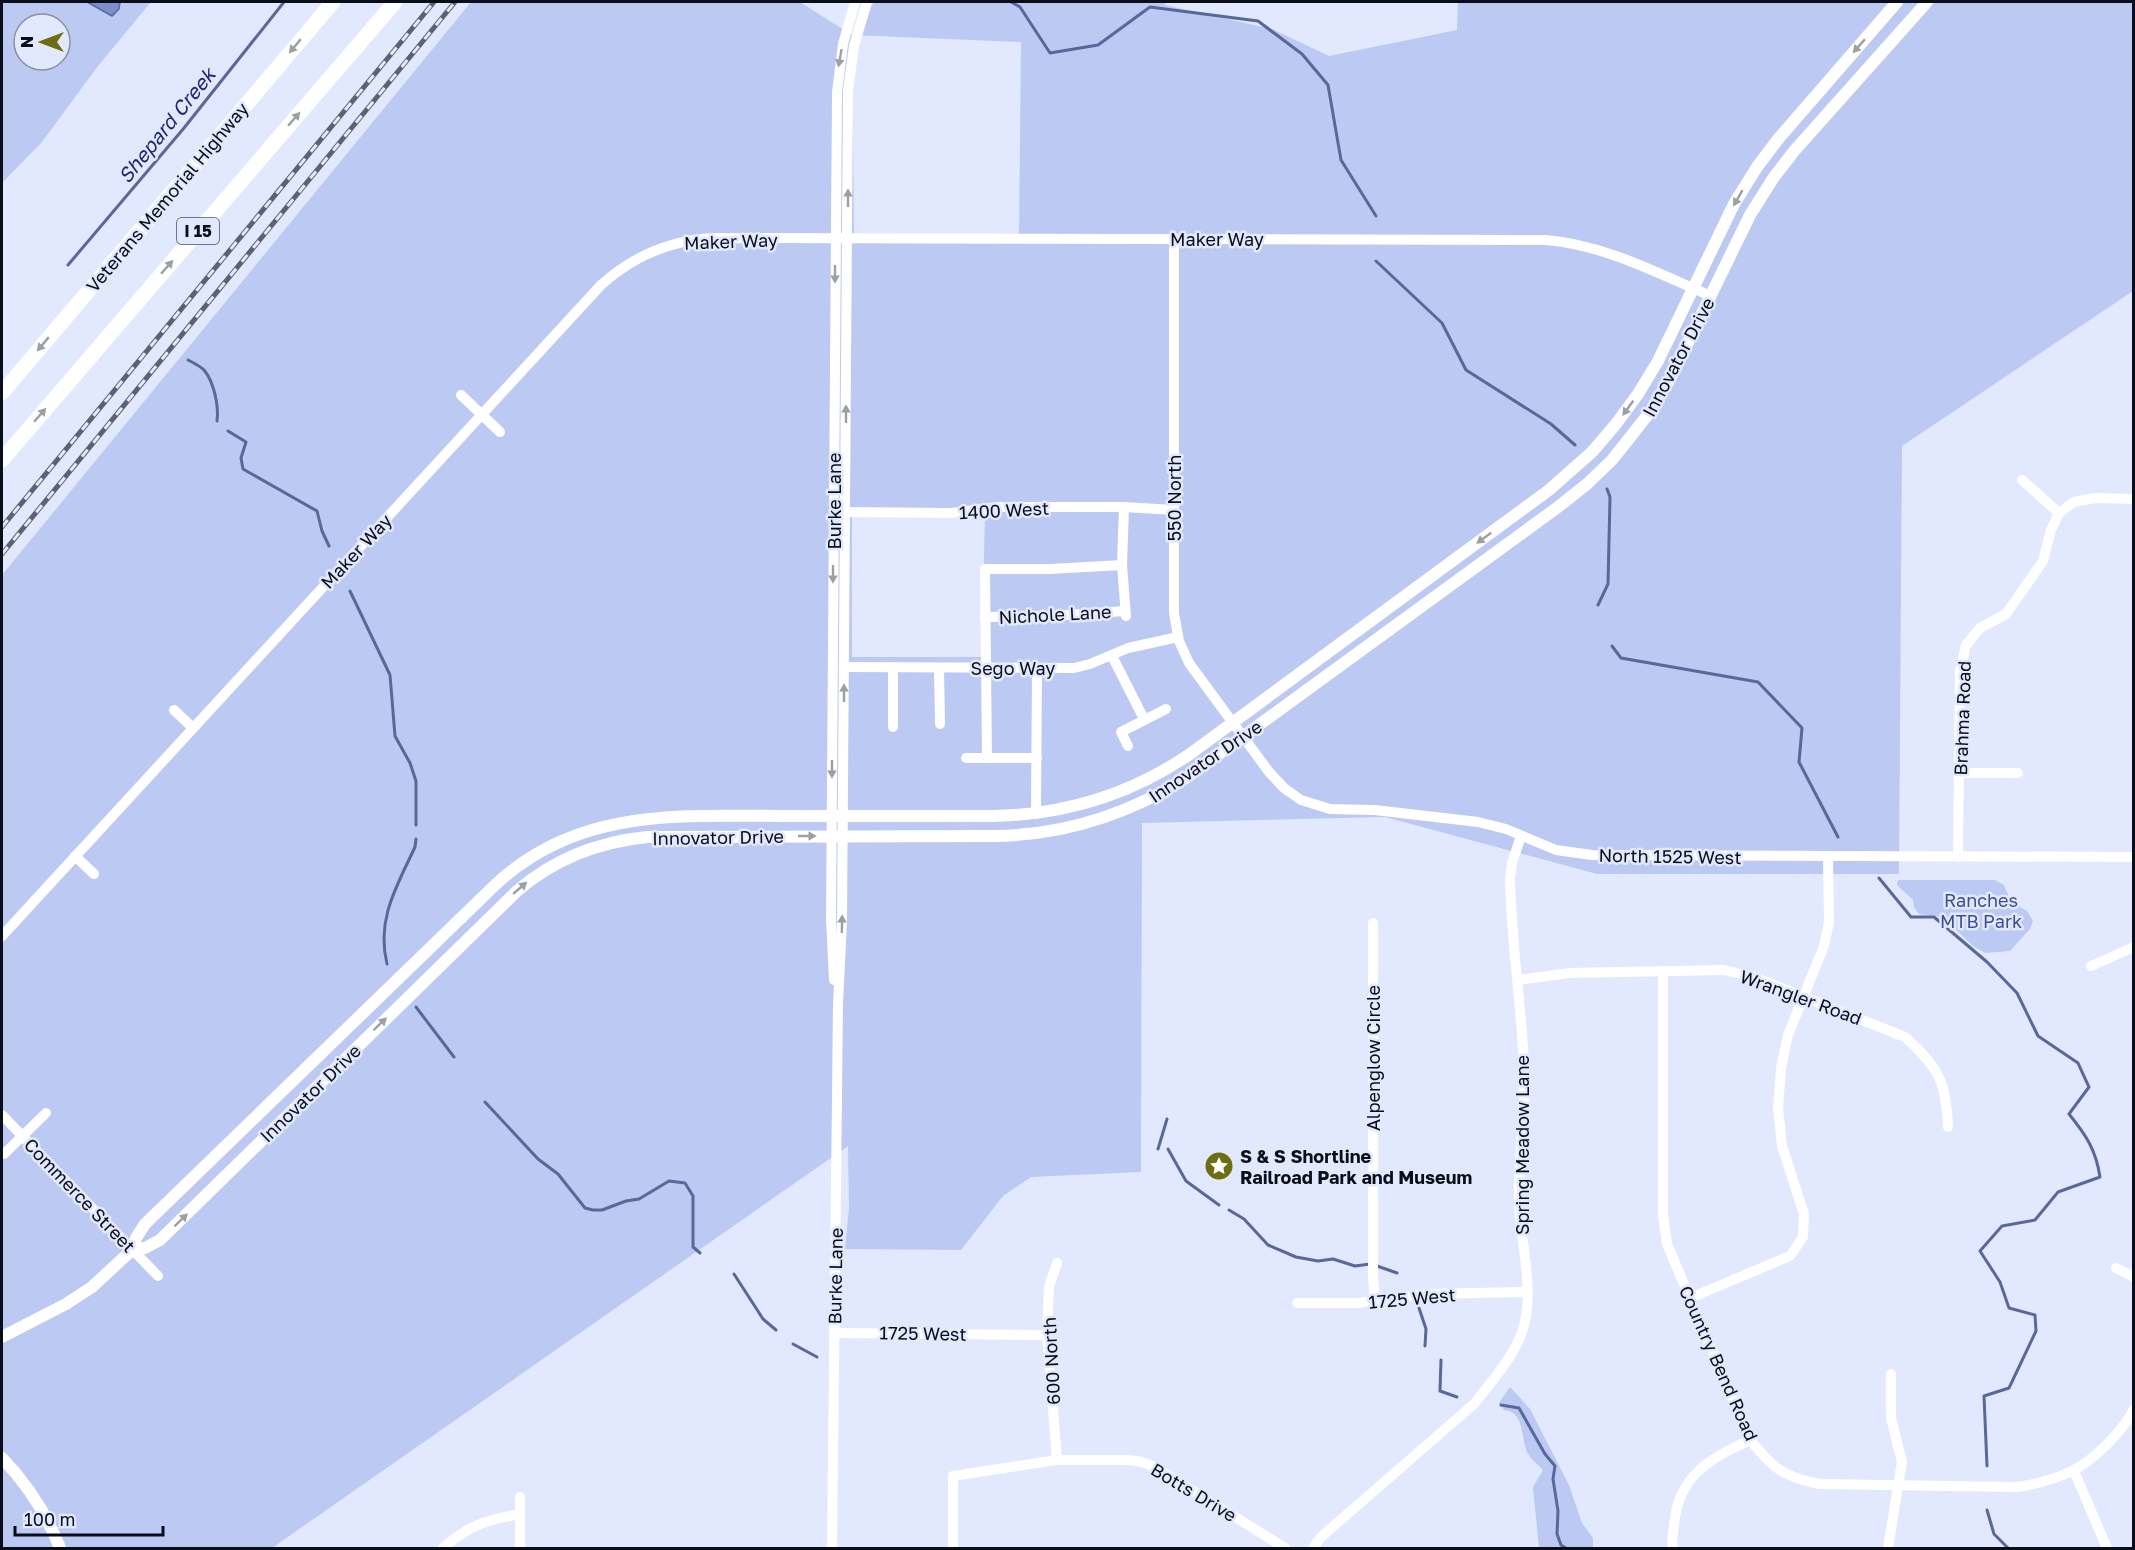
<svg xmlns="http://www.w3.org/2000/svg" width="2135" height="1550" font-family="'Golos Text',sans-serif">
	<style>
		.green { fill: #bbc9f3; fill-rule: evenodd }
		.water { fill: #7b8fce; stroke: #596898; stroke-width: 1.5 }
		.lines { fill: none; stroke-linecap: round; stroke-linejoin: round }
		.stream { stroke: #596898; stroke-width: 3 }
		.minor { stroke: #fff; stroke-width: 10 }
		.major { stroke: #fff; stroke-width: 12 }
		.highway { stroke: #fff; stroke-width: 15 }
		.rail-casing { stroke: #5d6271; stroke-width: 5 }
		.rail { stroke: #e2e9fe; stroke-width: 3; stroke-dasharray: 9; stroke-linecap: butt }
		.oneway { fill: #9d9fa3 }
		.labels { text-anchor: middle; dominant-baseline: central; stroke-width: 5; stroke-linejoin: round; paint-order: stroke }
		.shield { fill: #e2e9fe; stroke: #4b505e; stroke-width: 1.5 }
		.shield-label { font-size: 16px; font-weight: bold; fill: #0a0e19 }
		.street-label { font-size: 18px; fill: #0a0e19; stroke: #e2e9fe }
		.park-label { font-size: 18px; fill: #3b4e9b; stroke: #e2e9fe }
		.poi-label { font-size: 18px; font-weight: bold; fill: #0a0e19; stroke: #e2e9fe; text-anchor: start }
		.water-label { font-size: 20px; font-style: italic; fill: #1d2973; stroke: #e2e9fe }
	</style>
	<rect width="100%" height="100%" fill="#e2e9fe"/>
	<g class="green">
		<path d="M 2,2 L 151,2 L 98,66 L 42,142 L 2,183 ZM 24,24 L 60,24 L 60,60 L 24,60 Z"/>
		<path d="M 471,2 L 800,2 L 852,35 L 874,2 L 1165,2 L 1165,5 L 1272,29 L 1329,56 L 1457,30 L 1458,2 L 2133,2 L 2133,291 L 1902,446 L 1899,874 L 1597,874 L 1385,817 L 1142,823 L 1141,1172 L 1031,1177 L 1003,1196 L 961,1250 L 845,1249 L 849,1208 L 848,1146 L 272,1548 L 2,1548 L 2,575 ZM 852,35 L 1021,42 L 1019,234 L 854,238 ZM 985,510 L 982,657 L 852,657 L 852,511 Z"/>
		<polygon points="1899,880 1995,880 2004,885 2011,902 2027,911 2033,921 2030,929 2010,951 1985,953 1973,946 1943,917 1919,914 1914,907 1913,900 1897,885 1897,882"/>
		<path d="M 1510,1387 L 1530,1409 L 1569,1485 L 1582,1523 L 1593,1538 L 1593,1548 L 1539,1548 L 1533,1487 L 1543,1470 C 1538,1464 1530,1459 1527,1452 C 1521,1437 1524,1411 1504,1410 L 1499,1403 Z"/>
	</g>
	<polygon class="water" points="87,2 120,2 119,9 112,16"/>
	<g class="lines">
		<g class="stream">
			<polyline points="1011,2 1020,7 1050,53 1098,45 1150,7 1258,21 1302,54 1328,85 1341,160 1376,216"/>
			<polyline points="1376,261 1442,323 1466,370 1551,424 1575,445"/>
			<polyline points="68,265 184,128 284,2"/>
			<path d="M 188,360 C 194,363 200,366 204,370 C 214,382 219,406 217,421"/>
			<polyline points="228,431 246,442 241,458 243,469 317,511 322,531 329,546"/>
			<polyline points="350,591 390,675 395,736 410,763 416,781 416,825"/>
			<polyline points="1598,605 1608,584 1610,497 1607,489"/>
			<polyline points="1612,646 1621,658 1758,682 1802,728 1799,762 1838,837"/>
			<path d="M 1879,878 L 1911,917 L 1934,917 L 1987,962 L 2017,993 L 2038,1036 L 2078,1063 L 2089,1087 L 2069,1114 C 2086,1135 2096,1150 2100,1177 L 2058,1192 L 2035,1220 L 2002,1226 L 1980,1251 L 2000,1282 L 2009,1308 L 2035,1315 L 2036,1331 L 2009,1388 L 1984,1396 L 1987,1466"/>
			<path d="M 387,964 C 376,919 397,886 415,847 L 416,839"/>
			<polyline points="416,1007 454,1057"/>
			<polyline points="485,1102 538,1159 558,1174 585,1208 593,1210 602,1210 626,1201 639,1199 669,1181 685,1183 693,1196 693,1247 700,1253"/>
			<polyline points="1158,1149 1167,1119"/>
			<polyline points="1168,1149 1186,1181 1219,1205"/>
			<polyline points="1229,1210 1244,1219 1268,1245 1296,1257 1318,1261 1333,1259 1355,1266 1370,1264"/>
			<polyline points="1377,1266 1397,1273"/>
			<polyline points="734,1274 763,1319 776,1330"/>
			<polyline points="1419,1308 1426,1329 1425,1346"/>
			<polyline points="793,1344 817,1357"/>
			<polyline points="1441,1360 1440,1391 1457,1397"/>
			<polyline points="1501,1405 1519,1408 1545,1454 1555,1466 1553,1479 1558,1511 1557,1534 1561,1545 1566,1548"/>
			<polyline points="1987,1510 1994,1534 2008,1548"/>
		</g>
		<g class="minor">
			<polyline points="1174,239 1174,613 1179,641 1189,663 1269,772 1284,788 1301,800 1330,809 1375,810 1478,822 1506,829 1556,850 1592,855 2134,857"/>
			<polyline points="461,395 500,432"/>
			<polyline points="2022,480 2059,513"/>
			<polyline points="1124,507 1122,565 1126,616"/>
			<polyline points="839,512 951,513 998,507 1124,507 1174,510"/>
			<polyline points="985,617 1053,616 1125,611"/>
			<polyline points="1112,656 1144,719"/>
			<polyline points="844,667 1074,668 1090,664 1128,648 1178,637"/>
			<polyline points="893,667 893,727"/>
			<polyline points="939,668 940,724"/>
			<polyline points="174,710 193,728"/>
			<polyline points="1128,746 1121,732 1166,709"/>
			<polyline points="966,758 1037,758"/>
			<polyline points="987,758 985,569 1050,569 1122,565"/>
			<polyline points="1960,773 2018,773"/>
			<polyline points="1036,814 1037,667"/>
			<polyline points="75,856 94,874"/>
			<polyline points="1958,857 1960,671 1966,645 1980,628 2006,614 2043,561 2051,530 2059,513 2074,502 2095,498 2134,499"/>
			<polyline points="1373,923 1373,1278 1375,1301"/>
			<path d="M 2,936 L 601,285 C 633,256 668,241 711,238 L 1546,240 C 1605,245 1657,273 1711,296"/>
			<polyline points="2091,966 2134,947"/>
			<path d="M 1663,971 L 1663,1215 L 1667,1244 L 1750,1440 C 1775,1469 1781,1476 1819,1484 L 2018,1487 C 2037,1484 2055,1479 2072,1471 C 2093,1461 2123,1431 2134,1409"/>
			<polyline points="834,980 831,919 837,92 843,44 855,2"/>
			<path d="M 1518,980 L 1569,973 L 1724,970 L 1754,977 L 1905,1037 C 1939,1068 1946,1081 1948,1127"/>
			<polyline points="2,1115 158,1276"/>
			<polyline points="4,1154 46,1113"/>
			<polyline points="1057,1263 1049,1287 1047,1335 1057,1460"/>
			<polyline points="2116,1268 2134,1277"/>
			<polyline points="1690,1298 1790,1256 1803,1237 1804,1214 1782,1146 1778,1108 1781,1068 1788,1035 1824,946 1829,922 1828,857"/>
			<polyline points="1297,1303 1358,1303 1425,1294 1527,1292"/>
			<polyline points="834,1333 1047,1335"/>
			<polyline points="2074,1471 2107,1548"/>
			<polyline points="520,1497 520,1548"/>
			<path d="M 443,1548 C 469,1525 487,1520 520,1514"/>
			<polyline points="832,1548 838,1004 842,922 848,90 854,46 867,2"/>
			<polyline points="953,1548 953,1476 1057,1460 1129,1460 1142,1462 1155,1467 1285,1548"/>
			<path d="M 1313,1548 L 1321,1537 L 1474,1404 C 1491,1382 1513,1358 1522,1332 C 1536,1294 1520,1241 1519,1201 C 1518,1155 1526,1110 1524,1064 C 1521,1002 1511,940 1510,878 L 1512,863 L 1521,836"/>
			<path d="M 1673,1548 C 1671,1541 1673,1533 1674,1525 C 1678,1476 1709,1459 1750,1440"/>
			<polyline points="1888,1548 1902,1462 1891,1418 1891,1374"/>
		</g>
		<g class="major">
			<path d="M 133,1249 L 145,1248 L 160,1240 L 517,891 C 554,859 598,842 647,837 L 995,836 C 1064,835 1127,815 1186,778 L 1558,507 L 1587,484 L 1612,460 L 1650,412 L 1670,379 L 1750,215 L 1774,177 L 1795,150 L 1927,2"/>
			<path d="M 2,1337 L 66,1304 L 92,1287 L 133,1249 L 136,1238 L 145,1224 L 493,887 C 577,806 683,816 790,816 C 857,816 925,816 992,816 C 1064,815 1130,795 1190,754 L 1549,490 L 1592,452 L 1616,424 L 1638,394 L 1658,361 L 1734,204 L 1757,167 L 1779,138 L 1897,2"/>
			<path d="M 2,1458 C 27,1484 47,1515 60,1548"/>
		</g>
		<g class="highway">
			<polyline points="2,393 333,2"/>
			<polyline points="2,460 395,2"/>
		</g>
		<g class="rail-casing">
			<g id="rail">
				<polyline points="2,527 434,2"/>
				<polyline points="2,554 455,2"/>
			</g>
		</g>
		<use href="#rail" class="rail"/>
	</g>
	<defs><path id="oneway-solid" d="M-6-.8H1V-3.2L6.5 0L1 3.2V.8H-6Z" transform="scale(1.5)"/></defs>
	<g class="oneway">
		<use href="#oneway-solid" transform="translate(295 46) rotate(130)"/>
		<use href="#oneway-solid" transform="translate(1859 46) rotate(131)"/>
		<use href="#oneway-solid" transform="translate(840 58) rotate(100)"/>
		<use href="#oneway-solid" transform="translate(294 119) rotate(-49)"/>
		<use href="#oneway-solid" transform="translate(848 198) rotate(-90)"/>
		<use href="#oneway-solid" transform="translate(1738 198) rotate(120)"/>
		<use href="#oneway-solid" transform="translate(167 267) rotate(-49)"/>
		<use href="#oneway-solid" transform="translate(835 274) rotate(90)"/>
		<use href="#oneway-solid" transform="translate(43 344) rotate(130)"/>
		<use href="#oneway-solid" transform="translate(1628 408) rotate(126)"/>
		<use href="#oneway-solid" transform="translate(846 414) rotate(-90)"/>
		<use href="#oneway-solid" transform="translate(40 415) rotate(-49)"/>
		<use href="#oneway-solid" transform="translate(1484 538) rotate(144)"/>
		<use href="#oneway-solid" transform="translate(833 574) rotate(90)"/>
		<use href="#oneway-solid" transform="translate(844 693) rotate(-90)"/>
		<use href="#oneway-solid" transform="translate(832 769) rotate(90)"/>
		<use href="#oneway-solid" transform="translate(807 836)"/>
		<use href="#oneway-solid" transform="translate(520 888) rotate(-41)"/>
		<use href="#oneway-solid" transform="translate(842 924) rotate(-89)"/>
		<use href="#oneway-solid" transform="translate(380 1024) rotate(-44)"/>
		<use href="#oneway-solid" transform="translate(181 1220) rotate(-44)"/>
	</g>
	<defs>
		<g id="sight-disc" transform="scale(1.5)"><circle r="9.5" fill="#6d6e10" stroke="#e2e9fe"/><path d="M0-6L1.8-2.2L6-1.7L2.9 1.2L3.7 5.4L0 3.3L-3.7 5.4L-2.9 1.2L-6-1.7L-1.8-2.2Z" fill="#fff"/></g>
	</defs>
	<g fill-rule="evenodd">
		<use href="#sight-disc" x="1219" y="1166"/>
	</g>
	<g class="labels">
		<rect class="shield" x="177" y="218" width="42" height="26" rx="4.5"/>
		<g class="shield-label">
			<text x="198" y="231">I 15</text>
		</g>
		<g class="street-label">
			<text transform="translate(167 197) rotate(-50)">Veterans Memorial Highway</text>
			<text x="1217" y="239">Maker Way</text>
			<text transform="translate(731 241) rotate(-2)">Maker Way</text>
			<text transform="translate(1678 357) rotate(-62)">Innovator Drive</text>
			<text transform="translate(1174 498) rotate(-90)">550 North</text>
			<text transform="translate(834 501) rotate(-90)">Burke Lane</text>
			<text transform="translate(1004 510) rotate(-3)">1400 West</text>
			<text transform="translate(356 551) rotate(-47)">Maker Way</text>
			<text transform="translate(1055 614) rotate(-3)">Nichole Lane</text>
			<text x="1013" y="668">Sego Way</text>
			<text transform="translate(1962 718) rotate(-88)">Brahma Road</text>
			<text transform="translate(1205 761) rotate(-34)">Innovator Drive</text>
			<text transform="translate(718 837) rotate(-1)">Innovator Drive</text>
			<text transform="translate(1670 856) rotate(1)">North 1525 West</text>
			<text transform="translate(1801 997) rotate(20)">Wrangler Road</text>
			<text transform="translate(1373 1058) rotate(-90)">Alpenglow Circle</text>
			<text transform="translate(310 1093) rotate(-44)">Innovator Drive</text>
			<text transform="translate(1522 1145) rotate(-90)">Spring Meadow Lane</text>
			<text transform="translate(80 1195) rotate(46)">Commerce Street</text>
			<text transform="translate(835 1276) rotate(-89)">Burke Lane</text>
			<text transform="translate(1412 1298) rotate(-5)">1725 West</text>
			<text transform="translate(923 1333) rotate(1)">1725 West</text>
			<text transform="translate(1051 1361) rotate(-93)">600 North</text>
			<text transform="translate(1719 1363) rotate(66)">Country Bend Road</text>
			<text transform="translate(1194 1492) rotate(31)">Botts Drive</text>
		</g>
		<g class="park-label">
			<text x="1981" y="900">Ranches<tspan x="1981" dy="21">MTB Park</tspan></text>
		</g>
		<g class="poi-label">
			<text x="1240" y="1156">S &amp; S Shortline<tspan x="1240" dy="21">Railroad Park and Museum</tspan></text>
		</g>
		<g class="water-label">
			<text transform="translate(166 125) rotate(-51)">Shepard Creek</text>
		</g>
	</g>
	<rect width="2135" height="1550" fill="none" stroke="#0a0e19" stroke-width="6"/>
	<g transform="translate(42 42) rotate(270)"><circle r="28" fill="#e2e9fe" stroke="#8c91a2" stroke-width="1.5"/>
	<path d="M0-4.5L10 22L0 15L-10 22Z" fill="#6d6e10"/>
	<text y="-9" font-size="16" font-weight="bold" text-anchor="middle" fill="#0a0e19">N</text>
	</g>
	<path d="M15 1526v9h148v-9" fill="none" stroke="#0a0e19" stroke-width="3"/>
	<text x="24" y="1526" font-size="18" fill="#0a0e19" stroke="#e2e9fe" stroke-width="4.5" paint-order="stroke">100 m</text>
</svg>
